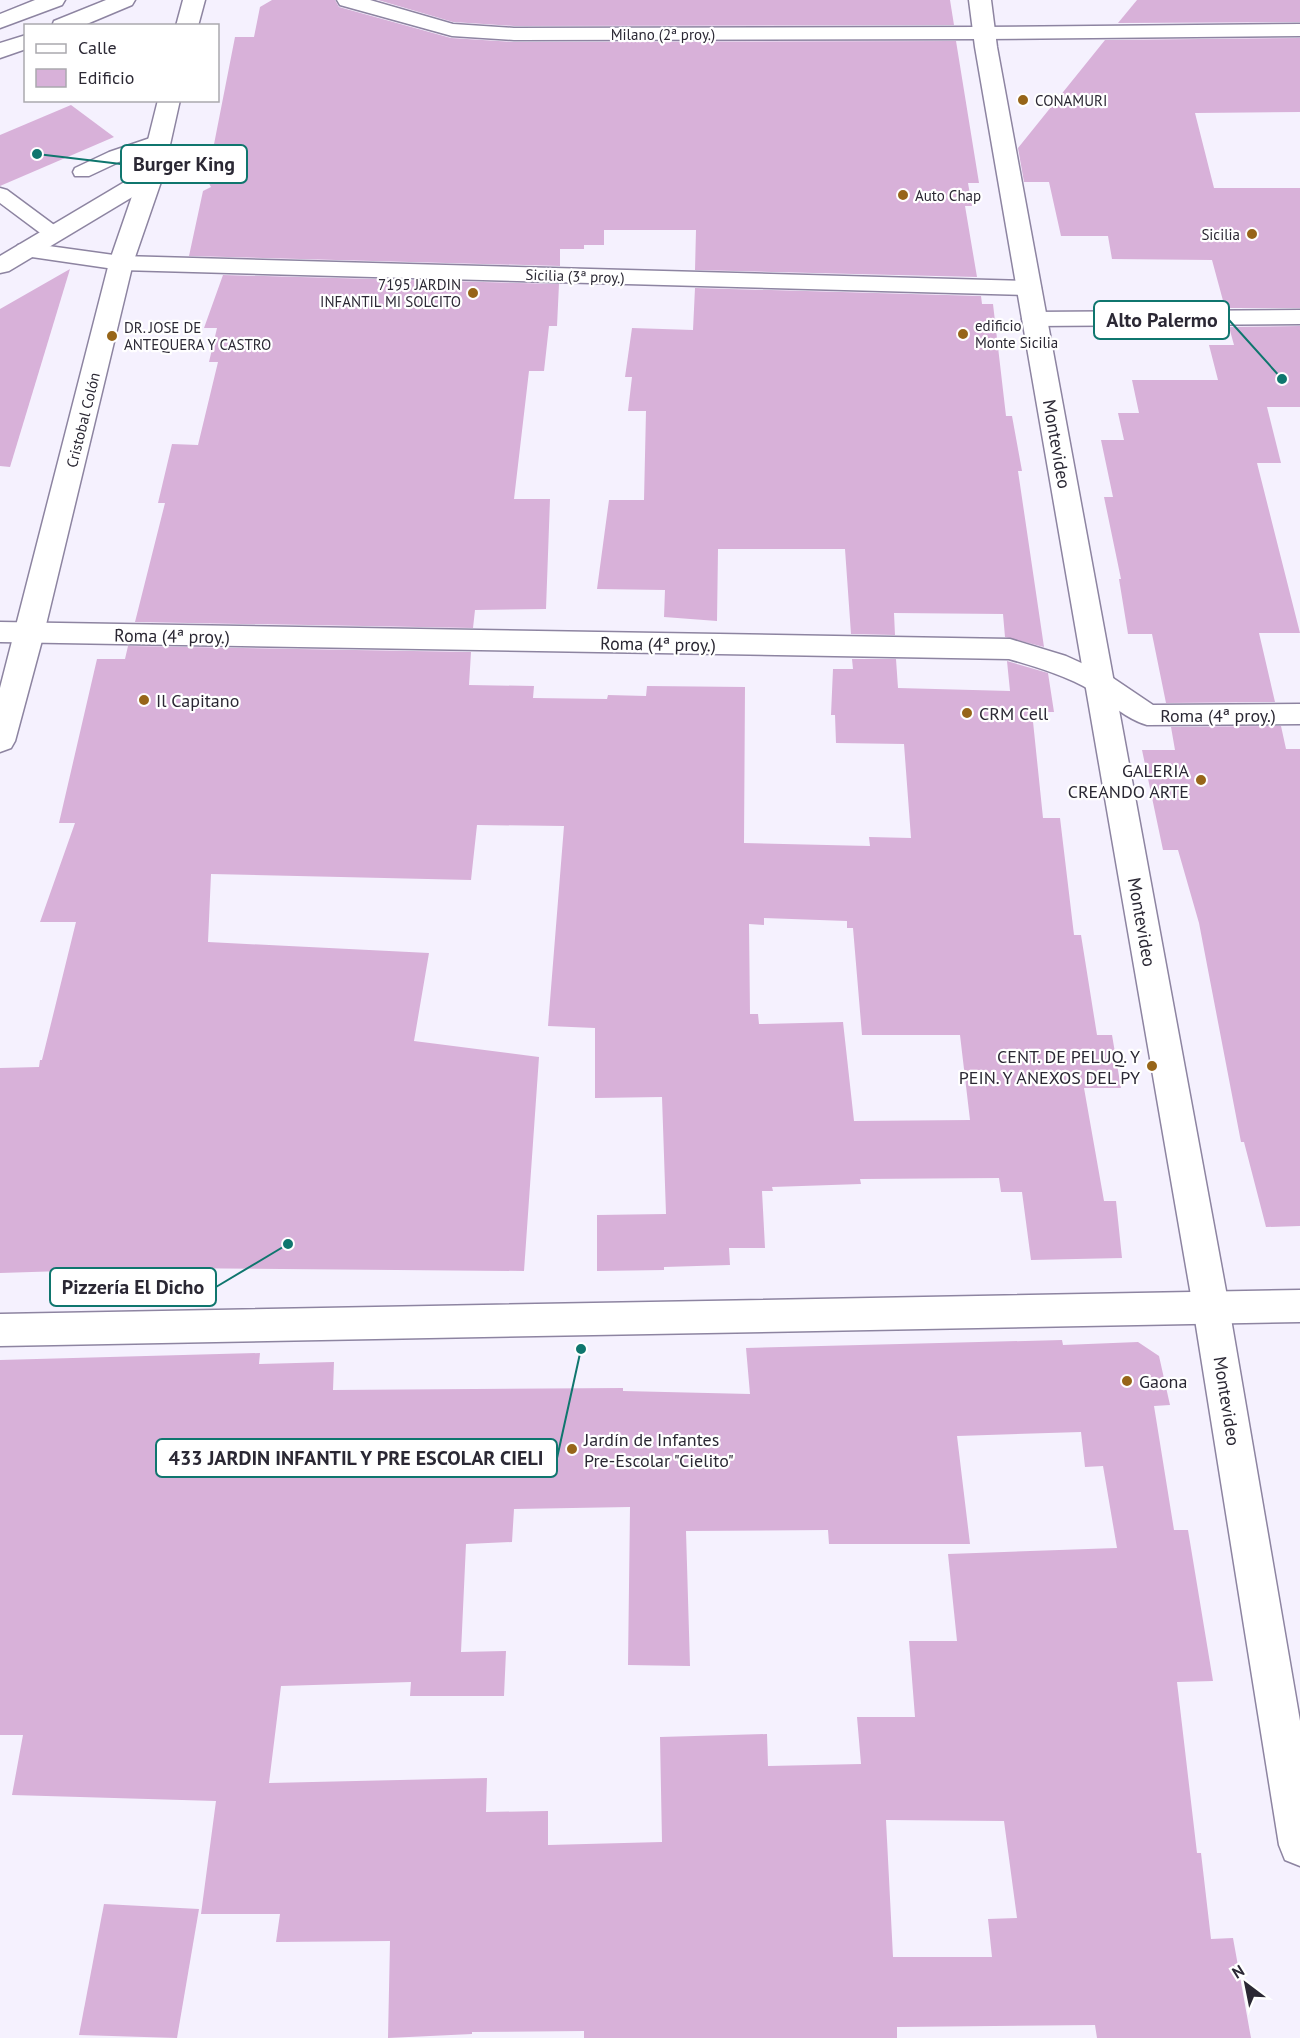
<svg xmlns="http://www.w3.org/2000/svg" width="1300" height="2038" font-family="'PT Sans',sans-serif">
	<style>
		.building { fill: #d8b1d9; fill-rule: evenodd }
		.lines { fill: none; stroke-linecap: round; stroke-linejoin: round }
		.service-casing { stroke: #8d84a1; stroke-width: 3 }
		.minor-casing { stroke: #8d84a1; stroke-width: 3 }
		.tertiary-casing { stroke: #8d84a1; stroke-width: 3 }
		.secondary-casing { stroke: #8d84a1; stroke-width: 3 }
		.primary-casing { stroke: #8d84a1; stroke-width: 3 }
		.service { fill: #fff; fill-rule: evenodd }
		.minor { fill: #fff; fill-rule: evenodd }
		.tertiary { fill: #fff; fill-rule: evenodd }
		.secondary { fill: #fff; fill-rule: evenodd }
		.primary { fill: #fff; fill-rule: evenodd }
		.poi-dot { fill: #976519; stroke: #fff; stroke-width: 2 }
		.labels { text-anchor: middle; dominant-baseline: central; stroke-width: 4.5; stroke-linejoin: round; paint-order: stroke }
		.far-street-label { font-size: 15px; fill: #2b2834; stroke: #fff }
		.far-poi-label { font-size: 15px; fill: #2b2834; stroke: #fff; text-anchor: start }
		.street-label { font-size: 18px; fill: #2b2834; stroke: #fff }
		.poi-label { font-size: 18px; fill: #2b2834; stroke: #fff; text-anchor: start }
		.leader { fill: none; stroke: #0f766e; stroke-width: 2 }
		.callout-dot { fill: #0f766e; stroke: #fff; stroke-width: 2 }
		.callout { fill: #fff; stroke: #0f766e; stroke-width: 2 }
		.callout-label { font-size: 20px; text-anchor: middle; font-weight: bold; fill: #2b2834 }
	</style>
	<rect width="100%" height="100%" fill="#f5f1fe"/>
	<g class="building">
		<polygon points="272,0 335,0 339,7 451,38 514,42 956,41 979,183 968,183 972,206 965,206 977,277 695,270 696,230 604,230 604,245 584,245 584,249 560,249 560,266 189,256 203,191 211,187 207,180 235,37 254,37 260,7"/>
		<polygon points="378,0 950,0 954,25 514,26 453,22"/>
		<polygon points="1137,0 1300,0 1300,22 1118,23"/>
		<polygon points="1300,38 1300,112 1195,113 1214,188 1300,188 1300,308 1225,308 1212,260 1112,259 1108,236 1061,236 1049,182 1024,182 1018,148 1105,40"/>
		<polygon points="71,105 114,137 0,186 0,135"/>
		<polygon points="70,269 10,467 0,466 0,309"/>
		<polygon points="223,275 559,284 557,326 549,326 544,371 529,371 514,499 550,499 546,609 475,610 473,628 135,622 165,503 158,503 172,444 198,445 218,362 209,362 217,328 204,328"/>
		<polygon points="695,288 981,296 982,304 993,304 1006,416 1012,416 1022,471 1018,471 1044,647 1005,637 1003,614 894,613 895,635 851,634 845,549 718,549 717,621 664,617 665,590 597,589 609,500 644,500 646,411 628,411 632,377 625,377 632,328 693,330"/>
		<polygon points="1300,326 1300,407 1267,407 1281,463 1257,463 1300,633 1259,633 1275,702 1166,703 1152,634 1128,634 1119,579 1121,579 1104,497 1113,497 1101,440 1124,440 1118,413 1139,413 1132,380 1218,380 1209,345 1234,345 1229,327"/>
		<path d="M 128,646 L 471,652 L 469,685 L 534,686 L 533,698 L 607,699 L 608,695 L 646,696 L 647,686 L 745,687 L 744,843 L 870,846 L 869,837 L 911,838 L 904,744 L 836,743 L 835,715 L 831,715 L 833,669 L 853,669 L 852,659 L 896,659 L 898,688 L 1010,691 L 1007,661 L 1048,673 L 1054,712 L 1032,712 L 1043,818 L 1060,818 L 1074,935 L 1081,935 L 1097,1035 L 1112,1035 L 1121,1088 L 1084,1088 L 1104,1201 L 1116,1201 L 1122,1258 L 1031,1260 L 1022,1192 L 1001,1192 L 999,1178 L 860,1179 L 861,1184 L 772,1187 L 773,1191 L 762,1191 L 765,1248 L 729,1248 L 730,1265 L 664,1267 L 664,1270 L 597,1271 L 597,1215 L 666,1214 L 662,1097 L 595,1098 L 595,1028 L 548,1026 L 564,826 L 477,825 L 471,880 L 211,874 L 208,942 L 429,953 L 414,1041 L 539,1057 L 524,1271 L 158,1268 L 0,1273 L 0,1068 L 39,1067 L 40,1060 L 42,1060 L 76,922 L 40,922 L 75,823 L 59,823 L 97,659 L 125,659 ZM 764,918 L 847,921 L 847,928 L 853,928 L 862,1035 L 960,1035 L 970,1120 L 854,1121 L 843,1022 L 759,1024 L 758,1014 L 750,1014 L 749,924 L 764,925 Z"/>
		<polygon points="1281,726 1286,749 1300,749 1300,1226 1266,1227 1244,1142 1241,1142 1199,923 1178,850 1163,850 1142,750 1175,750 1171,727"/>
		<path d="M 1062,1340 L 1063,1345 L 1138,1342 L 1159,1356 L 1170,1405 L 1154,1406 L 1174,1530 L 1188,1530 L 1213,1681 L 1177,1682 L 1197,1853 L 1201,1853 L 1211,1939 L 1233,1938 L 1251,2038 L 1097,2038 L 1095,2025 L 897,2027 L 897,2038 L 584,2038 L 584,2031 L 472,2032 L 472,2034 L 388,2038 L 390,1941 L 276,1942 L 280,1914 L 201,1914 L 216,1801 L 12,1795 L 23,1735 L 0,1735 L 0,1360 L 260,1353 L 259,1364 L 334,1362 L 333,1390 L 623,1388 L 623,1391 L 750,1394 L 746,1348 ZM 1081,1432 L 1085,1467 L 1103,1466 L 1117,1548 L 948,1554 L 957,1641 L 909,1641 L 915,1717 L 857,1717 L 861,1764 L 768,1766 L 767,1734 L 660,1737 L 662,1842 L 548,1845 L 548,1811 L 486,1812 L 487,1778 L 269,1783 L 281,1686 L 411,1682 L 410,1696 L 504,1696 L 506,1651 L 461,1652 L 466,1544 L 512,1542 L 514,1509 L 630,1507 L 628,1665 L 690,1666 L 686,1531 L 828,1530 L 829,1544 L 970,1544 L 957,1436 ZM 886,1820 L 1004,1821 L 1017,1918 L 988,1919 L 992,1957 L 893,1957 Z"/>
		<polygon points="104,1904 199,1909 177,2038 79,2035"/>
	</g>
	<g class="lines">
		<g class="service-casing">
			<g id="service">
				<polygon points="159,135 166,137 168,141 166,145 123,160 89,176 75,176 73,172 75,168 109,152"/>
				<polygon points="0,188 7,190 61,230 64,234 61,238 47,238 0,203"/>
			</g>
		</g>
		<g class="minor-casing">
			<g id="minor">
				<polygon points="1300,24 1300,36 983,39 975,38 972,33 975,28 983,27"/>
				<polygon points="27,243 121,256 1029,281 1038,283 1041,288 1038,293 1029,295 121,270 18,255 15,250 18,245"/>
				<polygon points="1300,310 1300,324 1034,326 1025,324 1022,319 1025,314 1034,312"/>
			</g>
		</g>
		<g class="tertiary-casing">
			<g id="tertiary">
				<polygon points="151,169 159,171 163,176 159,181 9,271 0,273 0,256 143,171"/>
				<path d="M 0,622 L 1010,639 L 1066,656 L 1110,676 L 1153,705 L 1300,704 L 1300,724 L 1147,725 C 1126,719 1110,703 1092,691 C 1067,676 1037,667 1009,659 L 0,642 Z"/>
			</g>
		</g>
		<g class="secondary-casing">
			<g id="secondary">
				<polygon points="35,0 65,0 62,5 0,28 0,14"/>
				<polygon points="106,0 135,0 132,5 82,26 52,26 54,21"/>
				<polygon points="337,0 370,0 453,24 514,28 983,27 991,28 994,33 991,38 983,39 514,40 452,36 340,5"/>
				<polygon points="26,35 26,49 0,58 0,43"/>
				<polygon points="1300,1290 1300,1322 0,1346 0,1314"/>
			</g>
		</g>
		<g class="primary-casing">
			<g id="primary">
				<polygon points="183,0 205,0 198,26 176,26"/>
				<polygon points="969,0 991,0 997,47 1229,1307 1300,1721 1300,1866 1285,1860 1279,1845 1193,1307 975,47"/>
				<polygon points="158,100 180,100 163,176 133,263 44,633 15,741 11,748 0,752 0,688 109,263 139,176"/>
			</g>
		</g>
		<use href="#service" class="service"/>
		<use href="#minor" class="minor"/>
		<use href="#tertiary" class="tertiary"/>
		<use href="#secondary" class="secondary"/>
		<use href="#primary" class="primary"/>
	</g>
	<g class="poi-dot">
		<circle cx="1023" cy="100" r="6"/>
		<circle cx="903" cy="195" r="6"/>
		<circle cx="1252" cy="234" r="6"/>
		<circle cx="473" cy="293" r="6"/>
		<circle cx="963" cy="334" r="6"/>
		<circle cx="112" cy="336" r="6"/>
		<circle cx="144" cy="700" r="6"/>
		<circle cx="967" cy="713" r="6"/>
		<circle cx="1201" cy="780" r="6"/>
		<circle cx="1152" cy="1066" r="6"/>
		<circle cx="1127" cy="1381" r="6"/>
		<circle cx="572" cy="1449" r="6"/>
	</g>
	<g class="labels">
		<g class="far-street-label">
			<text x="663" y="34">Milano (2ª proy.)</text>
			<text transform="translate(575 276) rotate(2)">Sicilia (3ª proy.)</text>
			<text transform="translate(83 420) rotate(-76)">Cristobal Colón</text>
		</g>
		<g class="far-poi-label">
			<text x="1035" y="100">CONAMURI</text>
			<text x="915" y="195">Auto Chap</text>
			<text x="1240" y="234" text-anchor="end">Sicilia</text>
			<text x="461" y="284" text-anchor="end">7195 JARDIN<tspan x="461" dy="17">INFANTIL MI SOLCITO</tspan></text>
			<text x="975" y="325">edificio<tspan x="975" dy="17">Monte Sicilia</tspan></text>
			<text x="124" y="327">DR. JOSE DE<tspan x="124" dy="17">ANTEQUERA Y CASTRO</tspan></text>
		</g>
		<g class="street-label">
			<text transform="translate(1057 444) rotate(80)">Montevideo</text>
			<text transform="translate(172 636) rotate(1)">Roma (4ª proy.)</text>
			<text transform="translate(658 644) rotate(1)">Roma (4ª proy.)</text>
			<text x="1218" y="715">Roma (4ª proy.)</text>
			<text transform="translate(1142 922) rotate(80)">Montevideo</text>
			<text transform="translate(1227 1401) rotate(81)">Montevideo</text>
		</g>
		<g class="poi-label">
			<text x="156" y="700">Il Capitano</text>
			<text x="979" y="713">CRM Cell</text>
			<text x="1189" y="770" text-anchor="end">GALERIA<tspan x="1189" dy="21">CREANDO ARTE</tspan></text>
			<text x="1140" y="1056" text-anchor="end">CENT. DE PELUQ. Y<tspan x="1140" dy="21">PEIN. Y ANEXOS DEL PY</tspan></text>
			<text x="1139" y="1381">Gaona</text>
			<text x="584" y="1439">Jardín de Infantes<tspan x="584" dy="21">Pre-Escolar "Cielito"</tspan></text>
		</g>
	</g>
	<path class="leader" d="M37 154L121 164M1282 379L1229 320M288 1244L216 1287M581 1349L557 1458"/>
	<g class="callout-dot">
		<circle cx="37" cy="154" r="6"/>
		<circle cx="1282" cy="379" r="6"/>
		<circle cx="288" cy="1244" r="6"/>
		<circle cx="581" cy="1349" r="6"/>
	</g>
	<g class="callout">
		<rect x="121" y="145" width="126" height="38" rx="6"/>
		<rect x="1094" y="301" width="135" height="38" rx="6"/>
		<rect x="50" y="1268" width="166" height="38" rx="6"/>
		<rect x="156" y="1439" width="401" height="38" rx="6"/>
	</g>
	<g class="callout-label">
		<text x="184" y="171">Burger King</text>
		<text x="1162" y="327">Alto Palermo</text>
		<text x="133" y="1294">Pizzería El Dicho</text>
		<text x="356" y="1465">433 JARDIN INFANTIL Y PRE ESCOLAR CIELI</text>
	</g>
	<rect x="24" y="24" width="195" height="78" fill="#ffffff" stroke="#aaa9ae" stroke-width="1.5"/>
	<rect x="36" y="44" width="30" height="9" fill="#ffffff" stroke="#aaa9ae" stroke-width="1.5"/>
	<text x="78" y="54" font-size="18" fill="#2b2834">Calle</text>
	<rect x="36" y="69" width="30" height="18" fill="#d8b1d9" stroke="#aaa9ae" stroke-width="1.5"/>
	<text x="78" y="84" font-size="18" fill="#2b2834">Edificio</text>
	<g transform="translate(1246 1984) rotate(328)" stroke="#ffffff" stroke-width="4.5" paint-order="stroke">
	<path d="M0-4.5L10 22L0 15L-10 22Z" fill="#2b2834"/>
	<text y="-9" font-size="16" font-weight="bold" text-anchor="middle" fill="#2b2834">N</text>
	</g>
</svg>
